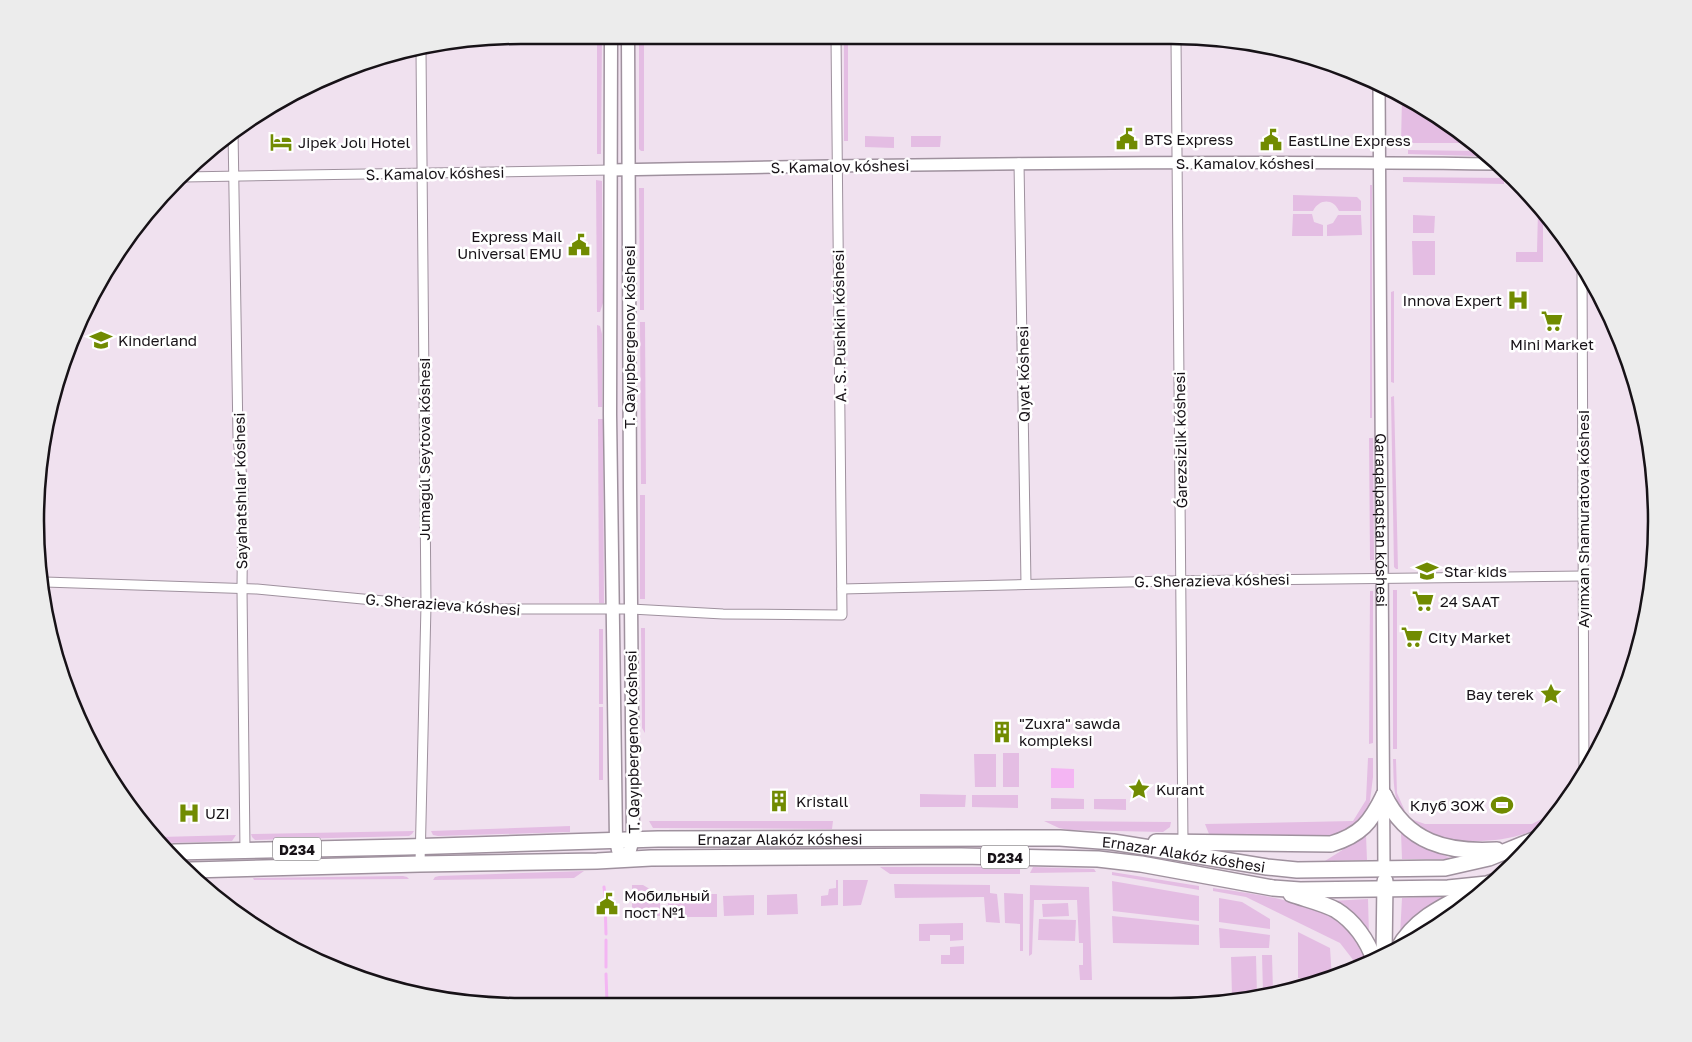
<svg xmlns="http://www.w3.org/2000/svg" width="1692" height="1042" font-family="'Golos Text',sans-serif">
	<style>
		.green { fill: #e4bde3 }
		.water { fill: #f4b5f3 }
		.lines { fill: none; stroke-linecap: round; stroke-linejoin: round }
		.stream { stroke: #f4b5f3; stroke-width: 3 }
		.minor-casing { stroke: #9f919e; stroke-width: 11 }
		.tertiary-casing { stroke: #9f919e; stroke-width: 14 }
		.secondary-casing { stroke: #9f919e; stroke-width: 15 }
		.primary-casing { stroke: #9f919e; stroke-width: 18 }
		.minor { stroke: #fff; stroke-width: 9 }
		.tertiary { stroke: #fff; stroke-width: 11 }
		.secondary { stroke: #fff; stroke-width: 12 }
		.primary { stroke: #fff; stroke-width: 15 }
		.labels { text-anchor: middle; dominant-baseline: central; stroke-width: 5; stroke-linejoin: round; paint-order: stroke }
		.shield { fill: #fff; stroke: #5d595d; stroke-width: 1 }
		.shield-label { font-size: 14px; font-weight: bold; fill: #171217 }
		.poi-label { font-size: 15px; fill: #171217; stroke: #fff; text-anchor: start }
		.street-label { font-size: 15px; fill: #171217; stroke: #fff }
		.rim { fill: none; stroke: #171217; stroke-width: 2.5 }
	</style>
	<rect width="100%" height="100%" fill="#f0e1ef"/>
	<g class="green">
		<polygon points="639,36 644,36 644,151 641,151 639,149"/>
		<polygon points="597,37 602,37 601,154 597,154"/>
		<rect x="844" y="37" width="4" height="104"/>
		<polygon points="1402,98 1461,132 1461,137 1468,137 1475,143 1401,143"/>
		<polygon points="865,136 894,137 894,148 865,147"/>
		<polygon points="911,136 941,136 940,147 911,147"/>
		<polygon points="1408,150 1475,151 1475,156 1408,154"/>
		<polygon points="1403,177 1504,178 1504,184 1403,182"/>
		<polygon points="596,180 602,181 603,303 600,312 597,312"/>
		<rect x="1370" y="185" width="2" height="233"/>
		<polygon points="639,188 644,188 644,310 640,310"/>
		<path d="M 1293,195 L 1357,197 L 1361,201 L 1361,211 L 1339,211 C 1333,198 1319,199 1313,211 L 1293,211 Z"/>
		<polygon points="1531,206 1540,206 1543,210 1543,262 1516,262 1516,252 1537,252 1538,210 1533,210"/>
		<polygon points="1293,214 1312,214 1314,222 1323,225 1323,236 1292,236"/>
		<polygon points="1338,215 1361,215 1362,235 1327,236 1327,225 1333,223"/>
		<polygon points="1413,215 1435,216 1434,233 1413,233"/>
		<polygon points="1412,241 1435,241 1435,275 1413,275"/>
		<polygon points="1394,291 1394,383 1391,382 1391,292"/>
		<polygon points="640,322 645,322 646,484 641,484"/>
		<polygon points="597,325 600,326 602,334 602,407 598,407"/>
		<polygon points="1394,396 1398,569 1396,569 1394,567 1391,397"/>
		<polygon points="598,419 603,419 604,603 599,603"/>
		<polygon points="1369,438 1373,438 1374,560 1370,560"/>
		<rect x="640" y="495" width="5" height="104"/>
		<rect x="1393" y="590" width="4" height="159"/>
		<polygon points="1370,591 1373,591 1373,743 1369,744"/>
		<polygon points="641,628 645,628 645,733 642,728"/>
		<rect x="599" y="629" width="4" height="75"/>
		<rect x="599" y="707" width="4" height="73"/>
		<rect x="1003" y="753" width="16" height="34"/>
		<polygon points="974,754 996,754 996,787 975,787"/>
		<polygon points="1368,758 1373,758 1373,777 1370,801 1365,815 1355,828 1331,838 1220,836 1209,834 1205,824 1353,821 1366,800"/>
		<path d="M 1393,759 L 1396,759 L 1397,793 L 1408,818 L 1425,824 L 1532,824 L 1561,809 C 1539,844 1458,849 1423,831 C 1419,829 1413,827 1410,824 C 1392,803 1394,785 1393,759 Z"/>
		<polygon points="920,794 966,795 965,807 920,807"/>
		<polygon points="972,795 1018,795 1018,808 972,807"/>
		<polygon points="1051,798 1084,799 1084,809 1051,809"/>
		<polygon points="1094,799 1126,799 1126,810 1094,809"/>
		<polygon points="649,821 833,821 832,829 653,828"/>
		<polygon points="1044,821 1171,822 1170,827 1163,832 1069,830 1059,828"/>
		<polygon points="570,826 570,832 438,836 433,835 431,831"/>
		<polygon points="414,831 412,834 409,836 255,840 252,837 251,834"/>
		<polygon points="1401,832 1419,845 1453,859 1402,859"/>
		<polygon points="236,835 232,841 165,843 160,837"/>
		<polygon points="1366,835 1367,860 1325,861"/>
		<polygon points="880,867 1016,867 1020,868 1020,874 890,874"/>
		<polygon points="1033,867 1094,869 1096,872 1030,873"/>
		<polygon points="584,871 574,878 433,880 435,877 439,876"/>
		<polygon points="1112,872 1199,886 1199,890 1112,875"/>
		<polygon points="403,876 407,877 409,879 254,880 253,878"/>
		<polygon points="836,880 838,880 838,905 821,906 821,896 828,895 829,889 836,888"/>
		<polygon points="843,880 868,880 861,905 843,906"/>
		<polygon points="1112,881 1199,896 1199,921 1113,911"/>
		<polygon points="894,884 990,885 990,893 997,894 1000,923 986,922 984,897 895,898"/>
		<polygon points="632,885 643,885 660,895 660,916 632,917"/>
		<polygon points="1030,885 1089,887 1092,980 1080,980 1079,965 1083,965 1083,943 1079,943 1077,900 1034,900 1032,954 1029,956"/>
		<path d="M 1213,888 C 1253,894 1327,901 1353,936 C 1359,943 1364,954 1366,963 L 1356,968 L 1354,961 L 1340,943 L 1246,897 L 1213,891 Z"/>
		<polygon points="1004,893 1023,894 1023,951 1020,951 1020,924 1005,923"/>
		<rect x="668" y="894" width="49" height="23"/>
		<polygon points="797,894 798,914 767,915 767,895"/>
		<polygon points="754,895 754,915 724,916 723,896"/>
		<polygon points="1446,896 1423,909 1408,921 1400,936 1402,898"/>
		<polygon points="1219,898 1242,902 1270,919 1270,929 1219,922"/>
		<polygon points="1368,899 1369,936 1330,901"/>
		<polygon points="1068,903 1069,916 1043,917 1042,904"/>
		<polygon points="1112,916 1199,925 1199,945 1113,943"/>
		<polygon points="1039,919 1076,920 1075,941 1038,940"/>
		<polygon points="963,923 963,940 950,941 950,935 930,935 930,941 919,941 919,924"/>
		<polygon points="1219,928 1270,935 1269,948 1220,948"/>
		<polygon points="1298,932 1330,948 1332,979 1317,983 1316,978 1298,978"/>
		<polygon points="964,946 964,964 941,964 941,955 950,955 950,947"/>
		<polygon points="1262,955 1272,955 1273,992 1263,993"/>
		<polygon points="1256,956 1257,995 1232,996 1231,957"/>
	</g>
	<polygon class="water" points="1051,768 1074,769 1074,788 1051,788"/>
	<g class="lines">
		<g class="stream">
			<polyline points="604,887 605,896"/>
			<polyline points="605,901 606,934"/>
			<polyline points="606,940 606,967"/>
			<polyline points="606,974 607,1003"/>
		</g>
		<g class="minor-casing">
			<g id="minor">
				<polyline points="1176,39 1183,842 1186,845"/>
				<polyline points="233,131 238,437 243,490 242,589 245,850"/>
				<polyline points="1019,163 1026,584"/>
				<polyline points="184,177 611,170"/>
				<polyline points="1582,265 1584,773"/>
				<polyline points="45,582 257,589 426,605 496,609 631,609 723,614 842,615 836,37"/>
				<polyline points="842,589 1169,581 1583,576"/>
				<polyline points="420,864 426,605 421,51"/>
			</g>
		</g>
		<g class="tertiary-casing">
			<g id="tertiary">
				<path id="s1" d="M 1379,85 L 1384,869"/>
				<path d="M 611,170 C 907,164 1202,160 1497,164"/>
			</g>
		</g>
		<g class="secondary-casing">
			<g id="secondary">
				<polyline points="611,36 610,414 616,840 618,850 623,860"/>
				<polyline points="623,860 630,850 633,839 630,488 628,36"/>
			</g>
		</g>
		<g class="primary-casing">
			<g id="primary">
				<path d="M 1384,795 C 1407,843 1447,853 1497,850"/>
				<path d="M 1156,842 L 1331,844 C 1361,835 1371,822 1384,795"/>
				<path id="s2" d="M 174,852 L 406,847 L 658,839 L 1060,838 L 1113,842 L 1267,867 L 1297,870 L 1445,868 L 1489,858 L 1536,839"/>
				<polyline points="191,870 420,864 597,861 651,858 961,856 1098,859 1141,864 1273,888 1300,890 1448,888 1487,884 1498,880"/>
				<path d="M 1291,894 C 1305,899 1323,903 1336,910 C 1354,921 1368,941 1374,960"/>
				<path d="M 1398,949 C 1415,917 1448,904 1479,888"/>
				<polyline points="1384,955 1385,881"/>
			</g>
		</g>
		<use href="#minor" class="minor"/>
		<use href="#tertiary" class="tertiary"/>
		<use href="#secondary" class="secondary"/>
		<use href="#primary" class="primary"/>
	</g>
	<defs>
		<g id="civic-bare" transform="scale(1.725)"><path d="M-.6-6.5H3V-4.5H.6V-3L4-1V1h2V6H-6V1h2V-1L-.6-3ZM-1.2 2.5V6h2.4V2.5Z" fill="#718b01" stroke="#fff" stroke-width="2.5" paint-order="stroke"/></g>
		<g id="hotel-bare" transform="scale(1.725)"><path d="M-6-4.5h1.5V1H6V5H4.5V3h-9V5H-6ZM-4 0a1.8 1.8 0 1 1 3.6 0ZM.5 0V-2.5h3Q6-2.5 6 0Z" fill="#718b01" stroke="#fff" stroke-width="2.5" paint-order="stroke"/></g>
		<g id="hospital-bare" transform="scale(1.725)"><path d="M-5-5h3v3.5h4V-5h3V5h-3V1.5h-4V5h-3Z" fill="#718b01" stroke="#fff" stroke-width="2.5" paint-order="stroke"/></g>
		<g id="supermarket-bare" transform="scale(1.725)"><path d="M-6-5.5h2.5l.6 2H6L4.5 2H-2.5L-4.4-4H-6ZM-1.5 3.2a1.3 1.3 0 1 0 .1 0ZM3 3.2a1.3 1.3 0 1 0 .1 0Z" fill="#718b01" stroke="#fff" stroke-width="2.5" paint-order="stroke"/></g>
		<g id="school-bare" transform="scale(1.725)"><path d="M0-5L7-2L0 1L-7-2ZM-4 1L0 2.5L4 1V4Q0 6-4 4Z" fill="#718b01" stroke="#fff" stroke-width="2.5" paint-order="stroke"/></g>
		<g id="sight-bare" transform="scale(1.725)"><path d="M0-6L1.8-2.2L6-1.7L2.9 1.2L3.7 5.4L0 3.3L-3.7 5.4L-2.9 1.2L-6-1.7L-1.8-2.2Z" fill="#718b01" stroke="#fff" stroke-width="2.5" paint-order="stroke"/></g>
		<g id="building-bare" transform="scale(1.725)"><path d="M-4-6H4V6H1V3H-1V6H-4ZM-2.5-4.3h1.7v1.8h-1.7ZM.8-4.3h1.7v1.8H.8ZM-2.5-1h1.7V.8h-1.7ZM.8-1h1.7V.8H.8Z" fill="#718b01" stroke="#fff" stroke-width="2.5" paint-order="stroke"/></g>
		<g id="stadium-bare" transform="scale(1.725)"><path d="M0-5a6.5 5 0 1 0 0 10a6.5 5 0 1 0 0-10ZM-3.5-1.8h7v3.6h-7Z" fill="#718b01" stroke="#fff" stroke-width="2.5" paint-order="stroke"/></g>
	</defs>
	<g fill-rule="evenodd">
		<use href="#civic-bare" x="1127" y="139"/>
		<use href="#civic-bare" x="1271" y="140"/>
		<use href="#hotel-bare" x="281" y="142"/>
		<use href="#civic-bare" x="579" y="245"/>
		<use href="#hospital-bare" x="1518" y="300"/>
		<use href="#supermarket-bare" x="1552" y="321"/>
		<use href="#school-bare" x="101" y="340"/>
		<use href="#school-bare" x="1427" y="571"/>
		<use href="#supermarket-bare" x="1423" y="601"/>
		<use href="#supermarket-bare" x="1412" y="637"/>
		<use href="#sight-bare" x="1551" y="694"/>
		<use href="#building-bare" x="1002" y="732"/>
		<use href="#sight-bare" x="1139" y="789"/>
		<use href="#building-bare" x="779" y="801"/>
		<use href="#stadium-bare" x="1502" y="805"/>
		<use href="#hospital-bare" x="189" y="813"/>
		<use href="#civic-bare" x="607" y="904"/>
	</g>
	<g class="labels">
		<g class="shield">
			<rect x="273" y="837.5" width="48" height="23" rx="4"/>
			<rect x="981" y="845.5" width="48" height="23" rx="4"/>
		</g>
		<g class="shield-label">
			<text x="297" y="849">D234</text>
			<text x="1005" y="857">D234</text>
		</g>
		<g class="poi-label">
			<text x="1144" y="139">BTS Express</text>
			<text x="1288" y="140">EastLine Express</text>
			<text x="298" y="142">Jipek Jolı Hotel</text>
			<text x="562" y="236" text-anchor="end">Express Mail<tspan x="562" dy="17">Universal EMU</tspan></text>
			<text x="1502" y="300" text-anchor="end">Innova Expert</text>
			<text x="118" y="340">Kinderland</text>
			<text x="1552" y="344" text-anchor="middle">Mini Market</text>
			<text x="1444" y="571">Star kids</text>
			<text x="1440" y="601">24 SAAT</text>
			<text x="1428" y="637">City Market</text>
			<text x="1534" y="694" text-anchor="end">Bay terek</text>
			<text x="1019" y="723">"Zuxra" sawda<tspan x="1019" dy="17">kompleksi</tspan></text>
			<text x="1156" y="789">Kurant</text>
			<text x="796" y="801">Kristall</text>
			<text x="1485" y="805" text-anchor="end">Клуб ЗОЖ</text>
			<text x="205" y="813">UZI</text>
			<text x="624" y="895">Мобильный<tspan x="624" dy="17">пост №1</tspan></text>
		</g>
		<g class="street-label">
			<text x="1245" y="163">S. Kamalov kóshesi</text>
			<text transform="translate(840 166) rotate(-1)">S. Kamalov kóshesi</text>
			<text transform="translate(435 173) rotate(-1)">S. Kamalov kóshesi</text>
			<text transform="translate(839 326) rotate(-91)">A. S. Pushkin kóshesi</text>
			<text transform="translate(629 337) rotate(-90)">T. Qayıpbergenov kóshesi</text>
			<text transform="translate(1023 374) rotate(-91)">Qıyat kóshesi</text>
			<text transform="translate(1180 440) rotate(-91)">Ǵarezsizlik kóshesi</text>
			<text transform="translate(424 449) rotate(-90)">Jumagúl Seytova kóshesi</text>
			<text transform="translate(240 491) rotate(-91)">Sayahatshılar kóshesi</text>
			<text transform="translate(1583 519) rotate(-90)">Ayımxan Shamuratova kóshesi</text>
			<text stroke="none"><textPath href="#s1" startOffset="435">Qaraqalpaqstan kóshesi</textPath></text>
			<text transform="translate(1212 580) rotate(-1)">G. Sherazieva kóshesi</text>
			<text transform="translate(443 604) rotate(4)">G. Sherazieva kóshesi</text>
			<text transform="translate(632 742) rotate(-91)">T. Qayıpbergenov kóshesi</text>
			<text stroke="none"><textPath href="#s2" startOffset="606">Ernazar Alakóz kóshesi</textPath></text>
			<text stroke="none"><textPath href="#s2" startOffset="1011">Ernazar Alakóz kóshesi</textPath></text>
		</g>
	</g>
	<path d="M0 0H1692V1042H0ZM521 44H1171A477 477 0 0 1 1648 521V521A477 477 0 0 1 1171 998H521A477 477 0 0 1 44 521V521A477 477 0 0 1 521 44Z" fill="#ececec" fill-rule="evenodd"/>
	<path class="rim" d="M521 44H1171A477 477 0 0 1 1648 521V521A477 477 0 0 1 1171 998H521A477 477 0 0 1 44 521V521A477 477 0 0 1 521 44Z"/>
</svg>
